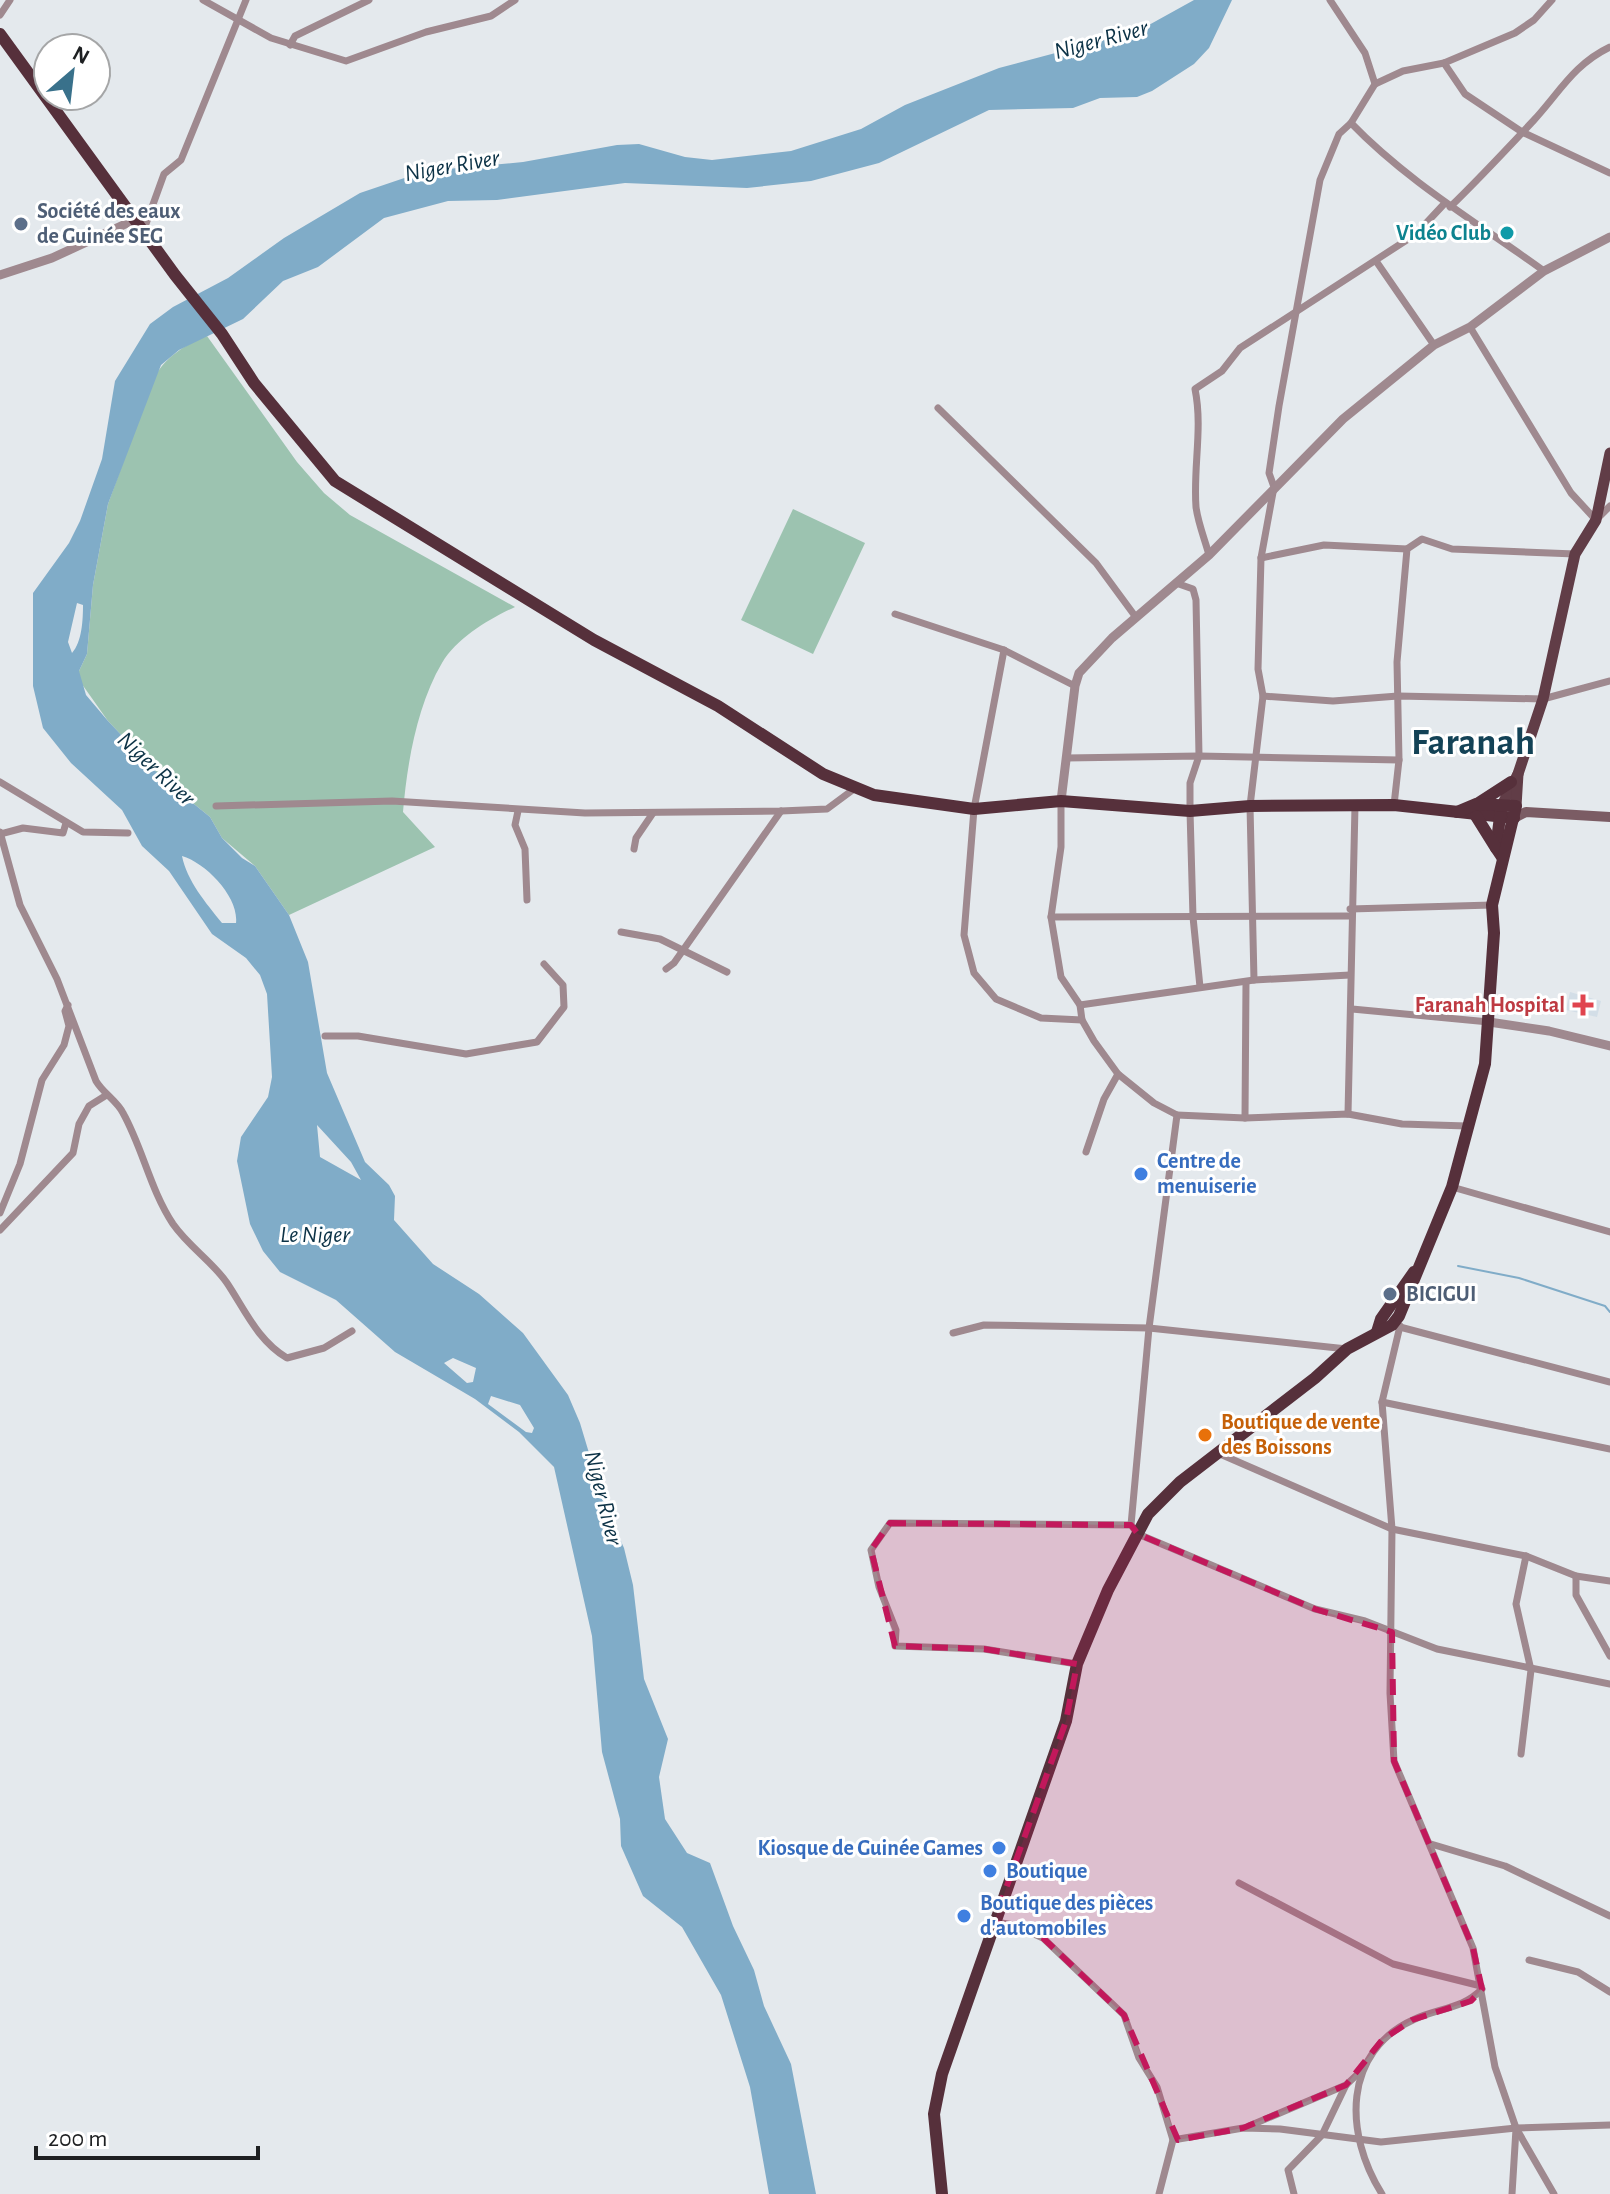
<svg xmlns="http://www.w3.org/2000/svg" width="1610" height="2194" font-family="'Alegreya Sans',sans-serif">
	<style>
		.built { fill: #d3dee7 }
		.green { fill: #9cc3b0 }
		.water { fill: #80acc8; fill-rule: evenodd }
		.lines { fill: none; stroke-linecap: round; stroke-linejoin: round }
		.stream { stroke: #80acc8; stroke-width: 2 }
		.minor { stroke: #9f898f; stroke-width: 7 }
		.tertiary { stroke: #9f898f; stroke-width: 9 }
		.secondary { stroke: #7b5c64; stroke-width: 10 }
		.primary { stroke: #613d47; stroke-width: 11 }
		.trunk { stroke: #56303b; stroke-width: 12 }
		.marked { fill: #c2185b; fill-opacity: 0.2; stroke: #c2185b; stroke-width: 6; stroke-dasharray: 16 10; stroke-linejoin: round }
		.service-dot { fill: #5c6f8a; stroke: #fff; stroke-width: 3 }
		.culture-dot { fill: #0f9aa8; stroke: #fff; stroke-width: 3 }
		.health-dot { fill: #e0444e; stroke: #fff; stroke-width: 3 }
		.shop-dot { fill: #3f7fe0; stroke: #fff; stroke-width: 3 }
		.food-dot { fill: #e8710a; stroke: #fff; stroke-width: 3 }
		.labels { text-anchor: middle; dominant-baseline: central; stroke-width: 6; stroke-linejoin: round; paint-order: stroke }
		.service-label { font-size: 22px; font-weight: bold; fill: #4e5e75; stroke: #fff; text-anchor: start }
		.culture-label { font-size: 22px; font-weight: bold; fill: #0d838f; stroke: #fff; text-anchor: end }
		.health-label { font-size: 22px; font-weight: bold; fill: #be3a42; stroke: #fff; text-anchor: end }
		.shop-label { font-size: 22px; font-weight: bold; fill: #366cbe; stroke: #fff; text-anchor: start }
		.food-label { font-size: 22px; font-weight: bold; fill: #c56008; stroke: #fff; text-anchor: start }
		.water-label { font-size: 24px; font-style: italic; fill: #0c3246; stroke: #fff }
		.town-label { font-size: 38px; font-weight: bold; fill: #134256; stroke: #fff }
	</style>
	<rect width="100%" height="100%" fill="#e4e9ed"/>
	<polygon class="built" points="1570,992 1601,1001 1597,1017 1566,1010"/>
	<g class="green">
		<path d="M 207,336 L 297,462 L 324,493 L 350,515 L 515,607 C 489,619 457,638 442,663 C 417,705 407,764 403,812 L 435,847 L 289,915 L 255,866 L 222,838 L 210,817 L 162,778 L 108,721 L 79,680 L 79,671 L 87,654 L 93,585 L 108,504 L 153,380 C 164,358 184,345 207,336 Z"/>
		<polygon points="793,509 865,543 813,654 741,620"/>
	</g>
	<path class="water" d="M 1194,0 L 1232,0 L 1209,48 L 1194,64 L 1152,91 L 1137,97 L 1100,98 L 1073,108 L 989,110 L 879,163 L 811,181 L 747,188 L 625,183 L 497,200 L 448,201 L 384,218 L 318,267 L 283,281 L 243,319 L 179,350 L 161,365 L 108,504 L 93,585 L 87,654 L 79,671 L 86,695 L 108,721 L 162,778 L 210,817 L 222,838 L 242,858 L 255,866 L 289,915 L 308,962 L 327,1073 L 365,1162 L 389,1185 L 395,1196 L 394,1220 L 433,1264 L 479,1294 L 523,1333 L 568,1395 L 580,1423 L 604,1503 L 624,1548 L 633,1585 L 644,1679 L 668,1739 L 659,1777 L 665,1819 L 687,1853 L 710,1863 L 733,1926 L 754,1970 L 764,2006 L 791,2064 L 816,2194 L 769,2194 L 750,2087 L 721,1995 L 682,1927 L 643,1896 L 621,1846 L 620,1819 L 602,1752 L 592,1636 L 554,1467 L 519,1432 L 475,1399 L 395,1352 L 336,1300 L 280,1272 L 263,1251 L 250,1224 L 237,1161 L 241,1137 L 268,1097 L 272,1077 L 267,994 L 260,975 L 246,958 L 212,934 L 169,871 L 142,846 L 122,810 L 71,763 L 43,728 L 33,686 L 33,593 L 69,543 L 80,521 L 102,459 L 115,381 L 150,324 L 173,307 L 228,278 L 284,238 L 360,193 L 425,171 L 523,162 L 617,145 L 639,144 L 685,157 L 712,160 L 791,151 L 861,129 L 905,105 L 999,68 L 1138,31 ZM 77,603 L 83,605 C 83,620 82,642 72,653 L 68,642 ZM 182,856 C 206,863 239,897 236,923 L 222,923 C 206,903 187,881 182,856 ZM 317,1125 L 351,1162 L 361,1180 L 320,1157 ZM 453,1358 L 476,1368 L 473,1382 L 467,1383 L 444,1363 ZM 491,1396 L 520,1405 L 534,1428 L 532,1433 L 526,1432 L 488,1404 Z"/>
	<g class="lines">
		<polyline class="stream" points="1458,1266 1519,1278 1605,1306 1610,1312"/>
		<g class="minor">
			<polyline points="203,0 271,38 346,61 426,32 491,16 515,0"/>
			<polyline points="1330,0 1365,53 1375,84"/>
			<polyline points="0,15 10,0"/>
			<polyline points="290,45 295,36 369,0"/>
			<polyline points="1444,63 1465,94 1522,132 1610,173"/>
			<path d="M 1351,123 C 1408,182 1478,223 1544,271"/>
			<path d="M 1450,207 C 1479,179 1506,150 1534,120 C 1559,93 1574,64 1610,47"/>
			<polyline points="143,232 164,174 181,160 246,0"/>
			<polyline points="1376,261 1434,345"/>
			<polyline points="1470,327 1571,493 1596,520 1610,506"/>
			<polyline points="938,408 1096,563 1135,616"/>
			<path d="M 1209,555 C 1205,540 1198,523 1196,507 C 1193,467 1203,428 1195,389 L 1222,371 L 1240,348 L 1416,234 L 1445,203"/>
			<polyline points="1261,558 1324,545 1407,549"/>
			<polyline points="1176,583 1193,589 1196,600 1199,756 1190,783 1190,811 1193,917 1200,987"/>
			<polyline points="895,614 1004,650 1075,686"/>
			<polyline points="1004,650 974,809 964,935 974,973 996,999 1041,1018 1082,1020"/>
			<polyline points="1263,696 1333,701 1398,696 1543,699 1610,681"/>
			<polyline points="1066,758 1199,756 1399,760"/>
			<polyline points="0,782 83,832 128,833"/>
			<polyline points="1061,801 1061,847 1051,917 1061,977 1080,1005 1082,1020 1094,1041 1118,1074 1154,1103 1177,1115 1149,1328 1131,1525"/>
			<polyline points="1394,805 1399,760 1397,662 1407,549 1422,539 1452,549 1575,554"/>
			<polyline points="216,806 392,801 585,813 781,811 827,809 854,789"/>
			<polyline points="518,811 515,825 525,849 527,900"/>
			<path d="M 0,832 L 20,905 L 57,979 L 96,1081 C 103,1093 117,1101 123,1113 C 143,1149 150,1189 173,1224 C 189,1247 212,1261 227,1283 C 245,1310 258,1341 287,1358 L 324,1348 L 352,1331"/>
			<polyline points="0,834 23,828 63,833 66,823"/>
			<polyline points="634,849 636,838 653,813"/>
			<polyline points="1350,909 1492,905"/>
			<polyline points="1051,917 1350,916"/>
			<polyline points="621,932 660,939 727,972"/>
			<polyline points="666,969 674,963 781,811"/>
			<polyline points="1254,980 1250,806 1263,696 1258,669 1261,558 1274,487 1269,473 1279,406 1320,180 1339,134 1351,123 1375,84 1403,71 1444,63 1515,33 1534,20 1552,0"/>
			<polyline points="1080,1005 1254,980 1350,975"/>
			<polyline points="1352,1009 1489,1022"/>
			<polyline points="325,1036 358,1036 466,1054 537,1042 564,1007 563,985 544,964"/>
			<polyline points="1348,1114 1355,806"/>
			<polyline points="1177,1115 1245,1118 1348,1114 1402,1124 1467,1126"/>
			<polyline points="1245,1118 1246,982"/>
			<polyline points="1086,1152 1104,1099 1118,1074"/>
			<polyline points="1452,1187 1610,1232"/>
			<polyline points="0,1213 20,1164 42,1080 64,1045 69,1026 65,1011 68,1005"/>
			<polyline points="0,1230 73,1153 79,1124 89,1106 105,1096"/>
			<polyline points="1396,1326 1610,1382"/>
			<polyline points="1400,1326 1382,1402 1392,1529 1390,1693 1394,1761 1473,1948 1495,2067 1516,2128 1554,2194"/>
			<polyline points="953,1333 984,1325 1149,1328 1347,1349"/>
			<polyline points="1382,1402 1610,1449"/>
			<polyline points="1220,1454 1392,1529 1526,1556 1576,1576 1610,1581"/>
			<polyline points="1576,1576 1576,1595 1610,1656"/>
			<polyline points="1077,1664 984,1649 895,1646 896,1630 879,1587 871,1550 890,1523 1131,1525 1138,1534 1315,1609 1365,1621 1437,1649 1610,1684"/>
			<polyline points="1521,1754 1531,1670 1516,1604 1526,1556"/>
			<polyline points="1431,1844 1505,1866 1610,1916"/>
			<polyline points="1239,1883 1393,1964 1481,1986"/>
			<polyline points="995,1922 1014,1925 1043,1938 1124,2015 1139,2058 1157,2087 1173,2140"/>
			<polyline points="1529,1960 1578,1972 1610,1992"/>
			<polyline points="1249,2126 1346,2085"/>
			<polyline points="1159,2194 1173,2140 1243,2128 1280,2129 1381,2142 1516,2128 1610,2125"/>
			<polyline points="1294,2194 1288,2170 1322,2135 1346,2085 1361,2071"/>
			<path d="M 1382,2194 C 1344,2134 1342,2051 1415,2019 C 1439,2008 1463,2009 1482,1989"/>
			<polyline points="1512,2194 1516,2129"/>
		</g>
		<g class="tertiary">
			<polyline points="0,275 52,258 134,220"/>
			<polyline points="1061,801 1075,686 1079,673 1112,638 1209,555 1343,419 1434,345 1470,327 1544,271 1610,237"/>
			<polyline points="1489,1022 1549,1031 1610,1046"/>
		</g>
		<polyline class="secondary" points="1514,818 1526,812 1610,817"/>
		<g class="primary">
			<polyline points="1502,805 1518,774 1543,699 1575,554 1596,520 1610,453"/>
			<polyline points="1516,806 1518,774"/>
		</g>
		<g class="trunk">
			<polyline points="0,34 175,275 222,334 254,383 335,481 594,640 718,706 823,774 874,795 974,809 1061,801 1190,811 1250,806 1394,805 1514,818"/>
			<polyline points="1477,804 1511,782"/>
			<polyline points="1501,809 1496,848 1502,857"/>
			<polyline points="1476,816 1496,848"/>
			<polyline points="1377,1332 1381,1319 1414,1272"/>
			<polyline points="942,2194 934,2114 942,2074 1066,1721 1077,1664 1108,1590 1148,1514 1180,1482 1315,1378 1347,1349 1392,1325 1399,1316 1452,1187 1485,1064 1494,933 1492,905 1516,806 1476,804 1457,812"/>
		</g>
	</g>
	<path class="marked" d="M 890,1523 L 1131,1525 L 1138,1534 L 1315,1609 L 1392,1632 L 1394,1761 L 1473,1948 L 1482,1989 L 1471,2001 L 1412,2020 L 1382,2040 L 1346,2085 L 1243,2128 L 1178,2140 L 1124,2015 L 1043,1938 L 994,1922 L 1066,1721 L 1077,1664 L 984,1649 L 895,1646 L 871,1550 Z"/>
	<g class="service-dot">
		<circle cx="21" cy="224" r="8"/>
		<circle cx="1390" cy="1294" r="8"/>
	</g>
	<circle class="culture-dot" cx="1507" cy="233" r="8"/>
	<path class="health-dot" d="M1579 993h8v8h8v8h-8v8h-8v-8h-8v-8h8z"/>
	<g class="shop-dot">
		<circle cx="1141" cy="1174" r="8"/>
		<circle cx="999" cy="1848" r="8"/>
		<circle cx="990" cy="1871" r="8"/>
		<circle cx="964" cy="1916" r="8"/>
	</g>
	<circle class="food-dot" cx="1205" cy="1435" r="8"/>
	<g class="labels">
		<g class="service-label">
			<text x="37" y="211">Société des eaux<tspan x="37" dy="25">de Guinée SEG</tspan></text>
			<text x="1406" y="1294">BICIGUI</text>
		</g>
		<g class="culture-label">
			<text x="1491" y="233">Vidéo Club</text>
		</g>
		<g class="health-label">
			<text x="1565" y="1005">Faranah Hospital</text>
		</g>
		<g class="shop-label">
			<text x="1157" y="1161">Centre de<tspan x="1157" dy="25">menuiserie</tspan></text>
			<text x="983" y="1848" text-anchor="end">Kiosque de Guinée Games</text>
			<text x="1006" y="1871">Boutique</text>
			<text x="980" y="1903">Boutique des pièces<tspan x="980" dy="25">d'automobiles</tspan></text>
		</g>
		<g class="food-label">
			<text x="1221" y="1422">Boutique de vente<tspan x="1221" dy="25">des Boissons</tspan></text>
		</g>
		<g class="water-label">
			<text transform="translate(1101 40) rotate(-15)">Niger River</text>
			<text transform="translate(452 166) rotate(-10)">Niger River</text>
			<text transform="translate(156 769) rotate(43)">Niger River</text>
			<text x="315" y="1235">Le Niger</text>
			<text transform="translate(603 1498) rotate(76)">Niger River</text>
		</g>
		<g class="town-label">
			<text x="1473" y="743">Faranah</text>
		</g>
	</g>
	<g transform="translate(72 72) rotate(28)"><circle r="38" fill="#ffffff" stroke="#a5a6a7" stroke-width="2"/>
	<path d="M0-6L14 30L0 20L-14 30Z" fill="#39718b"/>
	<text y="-12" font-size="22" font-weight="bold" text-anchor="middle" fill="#1e2022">N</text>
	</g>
	<path d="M36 2146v12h222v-12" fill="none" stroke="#1e2022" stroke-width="4"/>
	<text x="48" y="2146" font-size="24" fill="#1e2022" stroke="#ffffff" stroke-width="6" paint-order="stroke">200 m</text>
</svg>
